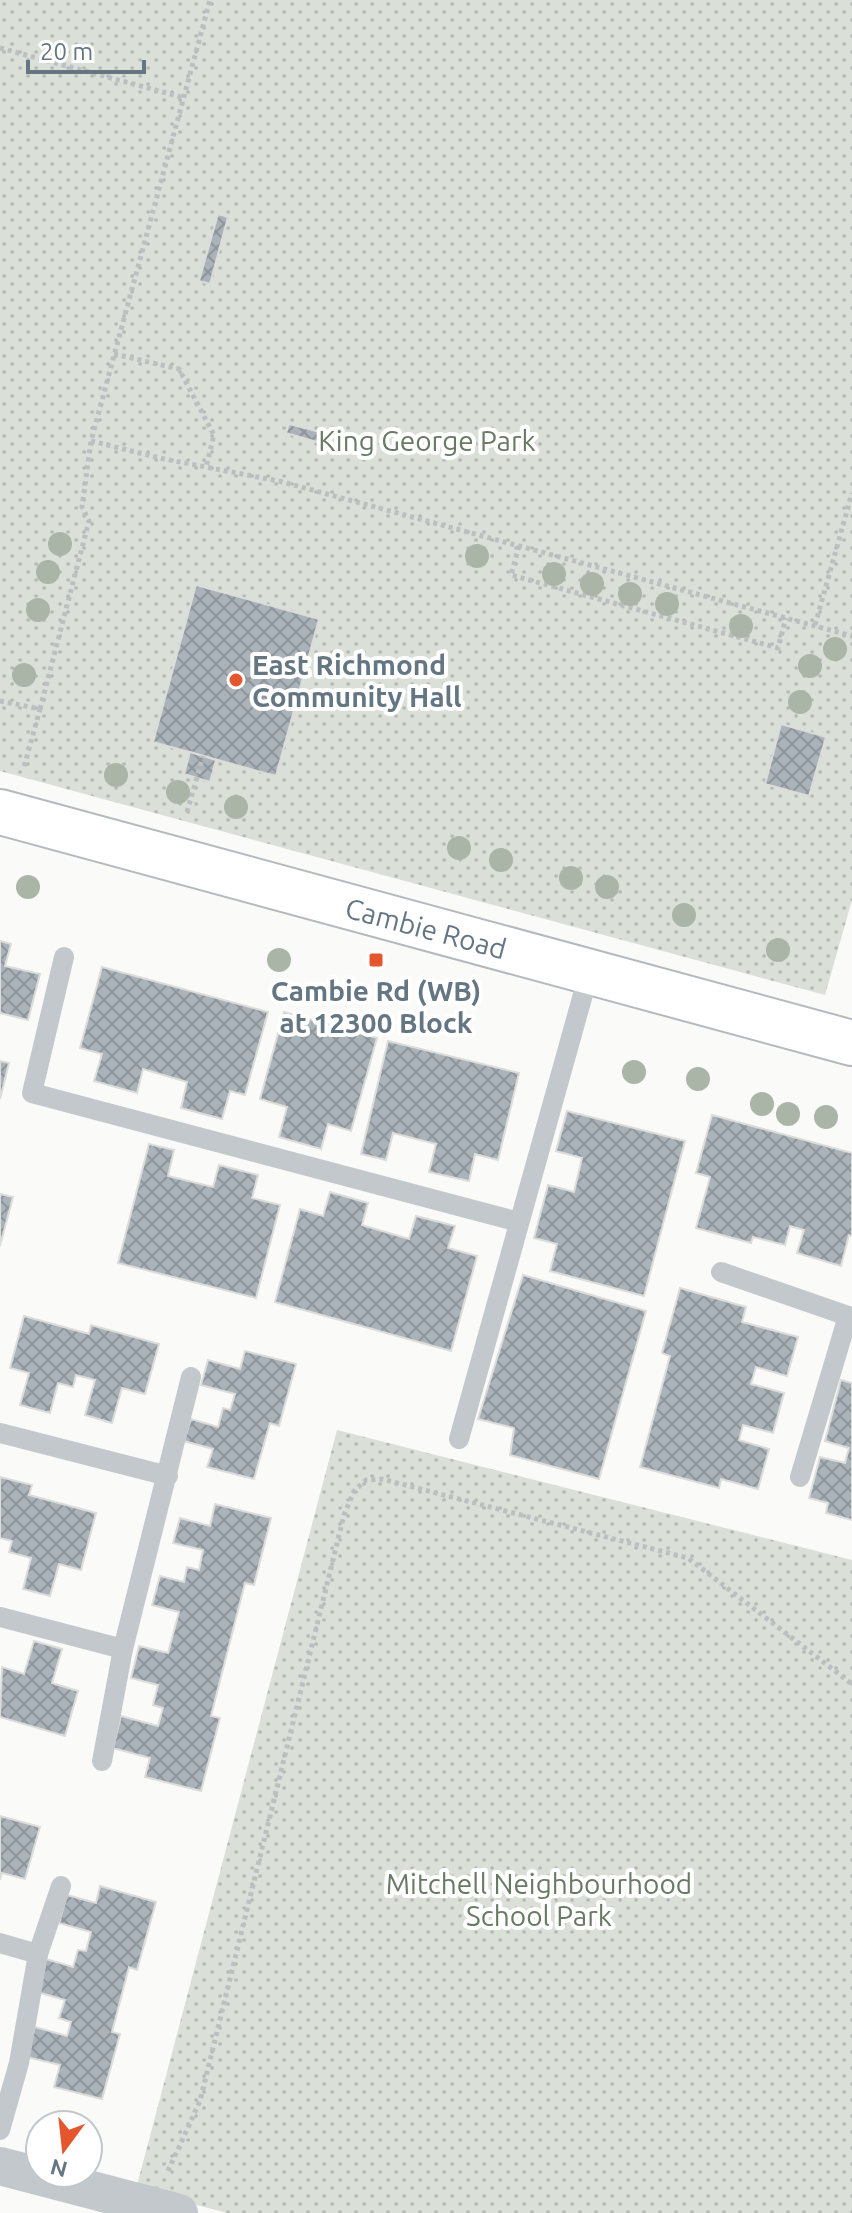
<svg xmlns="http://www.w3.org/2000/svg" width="852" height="2213" font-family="Ubuntu,sans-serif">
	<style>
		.park { fill: url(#park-dots) }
		.building { fill: url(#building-cross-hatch); stroke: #dcdcda; stroke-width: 2 }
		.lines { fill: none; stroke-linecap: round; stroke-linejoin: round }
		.secondary-casing { stroke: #b3babf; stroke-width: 48 }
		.path { stroke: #bbbfc2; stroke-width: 5; stroke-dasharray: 4 4; stroke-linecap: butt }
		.lane { stroke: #c3c8cc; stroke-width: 20 }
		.street { stroke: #c3c8cc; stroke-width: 38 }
		.secondary { stroke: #fff; stroke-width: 44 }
		.tree { fill: #aab4a7 }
		.poi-dot { fill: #e4572e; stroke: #fff; stroke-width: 3 }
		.labels { text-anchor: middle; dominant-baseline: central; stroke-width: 8; stroke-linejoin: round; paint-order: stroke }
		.park-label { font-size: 28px; fill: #687a64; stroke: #fff }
		.poi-label { font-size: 28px; font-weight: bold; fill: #657683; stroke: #fff; text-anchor: start }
		.street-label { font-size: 28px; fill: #657683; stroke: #fff }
	</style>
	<defs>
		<pattern id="park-dots" width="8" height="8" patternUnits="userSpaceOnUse" patternTransform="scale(2)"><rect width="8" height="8" fill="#dadfd7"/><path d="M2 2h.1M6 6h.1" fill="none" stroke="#b4b9b4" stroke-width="1.8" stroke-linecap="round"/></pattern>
		<pattern id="building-cross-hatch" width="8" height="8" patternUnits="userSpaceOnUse" patternTransform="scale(2)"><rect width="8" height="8" fill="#aab3b9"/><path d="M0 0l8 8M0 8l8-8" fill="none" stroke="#8e969c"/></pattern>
	</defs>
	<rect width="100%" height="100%" fill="#fafaf8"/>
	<g class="park">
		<polygon points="0,0 852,0 852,900 825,995 0,771"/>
		<polygon points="337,1430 852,1560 852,2213 227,2213 136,2189"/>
	</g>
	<g class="building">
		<polygon points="218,214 228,217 210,284 199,281"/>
		<polygon points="289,424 320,432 317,442 286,433"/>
		<polygon points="196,585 319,619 276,776 153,742"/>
		<polygon points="781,724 826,737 809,796 765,784"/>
		<polygon points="190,752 216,760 210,782 184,774"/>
		<polygon points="0,941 11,944 5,966 40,974 28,1020 0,1013"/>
		<polygon points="102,967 268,1012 245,1095 230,1091 222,1119 181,1108 187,1082 143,1069 137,1093 94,1081 102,1054 80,1048"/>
		<polygon points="284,1012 377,1038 351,1131 328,1124 321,1149 279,1137 287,1107 260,1099"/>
		<polygon points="388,1041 519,1073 498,1160 475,1154 469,1181 429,1172 436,1144 393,1133 386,1160 361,1154"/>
		<polygon points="0,1061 9,1063 0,1099"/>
		<polygon points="567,1111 685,1141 644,1296 550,1271 557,1244 534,1238 548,1185 574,1192 582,1158 556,1151"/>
		<polygon points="712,1115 852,1153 852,1236 849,1235 841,1266 797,1253 804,1230 790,1226 785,1245 753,1237 751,1243 696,1228 710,1177 696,1173"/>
		<polygon points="149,1144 174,1150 168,1176 213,1187 219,1165 258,1175 252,1198 280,1205 256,1298 118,1263"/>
		<polygon points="330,1192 368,1203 362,1225 409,1239 416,1216 455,1226 448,1248 477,1256 451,1351 275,1302 300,1209 323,1216"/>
		<polygon points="0,1194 13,1197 0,1246"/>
		<polygon points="523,1275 646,1311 599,1479 510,1455 514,1428 478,1419"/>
		<polygon points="680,1288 746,1307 742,1322 798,1337 787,1376 756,1367 751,1384 784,1393 773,1433 743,1425 739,1440 769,1449 758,1489 721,1479 719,1488 640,1467 670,1356 662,1353"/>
		<polygon points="24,1316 89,1334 91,1325 159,1344 145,1394 122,1388 112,1423 85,1415 95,1380 76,1375 73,1387 58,1383 50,1413 20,1405 29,1373 10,1368"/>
		<polygon points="245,1351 296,1364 279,1426 270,1423 254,1479 207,1467 213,1449 184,1441 191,1419 218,1427 223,1408 230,1410 235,1394 201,1385 208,1360 240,1369"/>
		<polygon points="841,1380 852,1383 852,1520 826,1513 828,1503 809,1498 820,1457 845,1463 849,1448 825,1441"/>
		<polygon points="0,1477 32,1485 29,1495 96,1513 81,1570 59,1564 50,1596 23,1589 31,1558 9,1552 12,1541 0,1538"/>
		<polygon points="215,1504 271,1518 254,1585 245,1583 211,1716 220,1718 201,1791 145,1777 150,1758 113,1748 121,1716 158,1726 163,1708 153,1705 158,1685 131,1678 139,1646 168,1653 179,1612 152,1605 160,1576 184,1582 187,1567 199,1570 203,1550 173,1543 180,1518 210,1526"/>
		<polygon points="34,1641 62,1649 52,1683 78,1691 65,1736 0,1717 2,1667 24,1674"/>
		<polygon points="0,1816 40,1827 25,1879 2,1873 0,1880"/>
		<polygon points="100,1886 156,1902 137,1970 129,1967 112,2032 120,2034 102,2099 54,2087 60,2065 27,2057 35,2027 67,2036 71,2022 59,2018 65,2000 37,1992 46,1959 73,1967 78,1950 86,1951 91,1932 59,1923 67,1895 96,1903"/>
	</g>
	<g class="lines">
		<g class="secondary-casing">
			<polyline id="secondary" points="0,812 852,1043"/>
		</g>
		<g class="path">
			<polyline points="0,48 185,98"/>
			<polyline points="114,354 179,369 214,435 206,467"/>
			<polyline points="91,441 164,459 279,481 852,636"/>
			<polyline points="519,546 511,575 778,648 786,618"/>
			<polyline points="815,625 852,493"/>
			<polyline points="0,701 40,709 24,767"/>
			<polyline points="40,709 89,521 82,507 91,441 210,0"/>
			<polyline points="187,812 203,756"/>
			<polyline points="168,2171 200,2101 344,1515 354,1491 366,1480 382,1479 688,1558 852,1684"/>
		</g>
		<g class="lane">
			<polyline points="64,957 32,1093 519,1222"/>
			<polyline points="721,1272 848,1316"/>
			<polyline points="0,1433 168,1476"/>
			<polyline points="459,1439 589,973"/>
			<polyline points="800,1477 848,1316 852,1317"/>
			<polyline points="0,1617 123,1649"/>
			<polyline points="102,1761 123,1649 191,1377"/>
			<polyline points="0,1943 38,1954"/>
			<polyline points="0,2130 19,2063 38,1954 61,1886"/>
		</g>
		<polyline class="street" points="0,2166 179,2213"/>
		<use href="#secondary" class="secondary"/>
	</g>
	<g class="tree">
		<circle cx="60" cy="544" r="12"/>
		<circle cx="477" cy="556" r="12"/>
		<circle cx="48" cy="572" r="12"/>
		<circle cx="554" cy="574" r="12"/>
		<circle cx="592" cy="584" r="12"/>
		<circle cx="630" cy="594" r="12"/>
		<circle cx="667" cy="604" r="12"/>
		<circle cx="38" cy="610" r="12"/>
		<circle cx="741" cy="626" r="12"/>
		<circle cx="835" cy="649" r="12"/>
		<circle cx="810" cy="666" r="12"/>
		<circle cx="24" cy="675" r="12"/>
		<circle cx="800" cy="702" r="12"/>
		<circle cx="116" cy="775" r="12"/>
		<circle cx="178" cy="792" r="12"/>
		<circle cx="236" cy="807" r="12"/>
		<circle cx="459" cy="848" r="12"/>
		<circle cx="501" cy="860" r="12"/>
		<circle cx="571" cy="878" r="12"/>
		<circle cx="28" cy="887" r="12"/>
		<circle cx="607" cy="887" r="12"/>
		<circle cx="684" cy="915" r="12"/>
		<circle cx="778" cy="950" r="12"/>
		<circle cx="279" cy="960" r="12"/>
		<circle cx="634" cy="1072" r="12"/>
		<circle cx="698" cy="1079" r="12"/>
		<circle cx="762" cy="1104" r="12"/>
		<circle cx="788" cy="1114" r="12"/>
		<circle cx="826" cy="1117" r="12"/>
	</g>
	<g class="poi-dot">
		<circle cx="236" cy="680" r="8"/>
		<rect x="368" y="952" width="16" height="16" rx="4"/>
	</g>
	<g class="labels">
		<g class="park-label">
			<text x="427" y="440">King George Park</text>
			<text x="539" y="1883">Mitchell Neighbourhood<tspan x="539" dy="32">School Park</tspan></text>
		</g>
		<g class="poi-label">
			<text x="252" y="664">East Richmond<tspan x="252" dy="32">Community Hall</tspan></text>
			<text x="376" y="990" text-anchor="middle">Cambie Rd (WB)<tspan x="376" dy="32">at 12300 Block</tspan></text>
		</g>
		<g class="street-label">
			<text transform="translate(426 928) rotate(15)">Cambie Road</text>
		</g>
	</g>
	<g transform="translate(64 2149) rotate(195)"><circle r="38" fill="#ffffff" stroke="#c1c8cd" stroke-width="2"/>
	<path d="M0-6L14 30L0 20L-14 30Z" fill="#e4572e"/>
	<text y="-12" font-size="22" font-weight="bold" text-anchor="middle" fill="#657683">N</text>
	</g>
	<path d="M28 60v12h116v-12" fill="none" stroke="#657683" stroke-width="4"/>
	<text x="40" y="60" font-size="24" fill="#657683" stroke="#ffffff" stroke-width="6" paint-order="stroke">20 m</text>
</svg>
